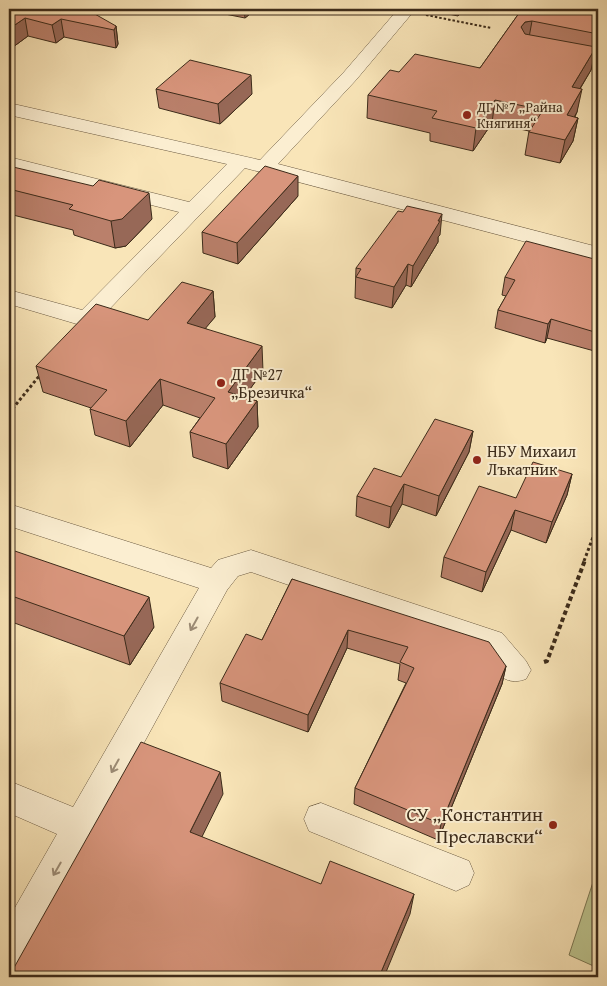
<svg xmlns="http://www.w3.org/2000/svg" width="607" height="986" font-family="'Gentium Book Plus',serif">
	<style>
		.green { fill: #bdc58f; stroke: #7c7854 }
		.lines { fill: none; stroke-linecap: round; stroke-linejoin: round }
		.minor-casing { stroke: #6b5a42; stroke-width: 1 }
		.path-far2 { stroke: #3c2b1a; stroke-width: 2; stroke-dasharray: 2.5 2; stroke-linecap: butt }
		.path-far1 { stroke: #3c2b1a; stroke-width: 3; stroke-dasharray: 3 2.5; stroke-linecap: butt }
		.path { stroke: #3c2b1a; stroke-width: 4; stroke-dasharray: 4.5 3; stroke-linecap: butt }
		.minor { fill: #fbeed1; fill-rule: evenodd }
		.wall { fill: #ba806b; stroke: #3c2b1a }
		.shaded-wall { fill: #976857; stroke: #3c2b1a }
		.building { fill: #d8957c; stroke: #3c2b1a }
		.oneway { stroke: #9c8c76 }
		.poi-dot { fill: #8f2418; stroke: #fbeed1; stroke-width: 2 }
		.labels { text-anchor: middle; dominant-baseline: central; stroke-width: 4; stroke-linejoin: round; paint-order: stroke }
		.far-poi-label { font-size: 14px; fill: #3c2b1a; stroke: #fbeed1; text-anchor: start }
		.poi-label { font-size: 16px; fill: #3c2b1a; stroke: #fbeed1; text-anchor: start }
		.near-poi-label { font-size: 19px; fill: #3c2b1a; stroke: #fbeed1; text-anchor: end }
	</style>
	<rect width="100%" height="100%" fill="#f9e5b8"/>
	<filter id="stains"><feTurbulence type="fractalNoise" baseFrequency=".004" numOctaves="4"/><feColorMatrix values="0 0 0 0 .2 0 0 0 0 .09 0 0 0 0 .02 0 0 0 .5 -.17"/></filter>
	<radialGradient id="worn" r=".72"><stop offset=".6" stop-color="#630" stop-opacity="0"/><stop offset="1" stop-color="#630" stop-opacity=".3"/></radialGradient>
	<polygon class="green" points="598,867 598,968 569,955"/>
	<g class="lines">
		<g class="minor-casing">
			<g id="minor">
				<polygon points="386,9 413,9 414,11 356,80 278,164 598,247 598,261 245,168 95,324 87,327 9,304 9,290 82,310 179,212 9,169 9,157 189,202 227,164 9,115 9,103 260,160 344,72 394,14 388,13"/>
				<polygon points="556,50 598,59 598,69 550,59 547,55 550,51"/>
				<path d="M 9,504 L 211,568 L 218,560 L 251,550 L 502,633 L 526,661 L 531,670 L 526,679 C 502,688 494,668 480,651 L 251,572 L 238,576 L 227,590 L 22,967 L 9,973 L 9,918 L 57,834 L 9,813 L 9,781 L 73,807 L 199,588 L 9,526 Z"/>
				<polygon points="321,803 469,861 474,873 469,885 456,891 309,831 304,819 309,807"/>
			</g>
		</g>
		<polyline class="path-far2" points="426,15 491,28"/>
		<g class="path-far1">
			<polyline points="9,413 40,375"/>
			<polyline points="584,561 598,524"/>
		</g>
		<polyline class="path" points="544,662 547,661 585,560"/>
		<use href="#minor" class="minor"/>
	</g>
	<g class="wall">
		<polygon points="9,9 116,26 118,44 116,48 64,37 56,43 28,36 9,50"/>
		<polygon points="200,9 256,9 245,18"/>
		<polygon points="431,9 465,9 458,16 430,10"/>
		<polygon points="522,9 598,15 598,57 594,56 591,70 580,89 577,112 575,117 578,118 573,141 560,163 525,155 529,131 492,123 473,151 430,141 430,133 367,118 368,95 399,72 480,68"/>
		<polygon points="156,89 252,94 220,124 159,108"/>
		<polygon points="9,166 152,219 126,246 115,248 74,235 73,230 9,214"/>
		<polygon points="298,196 238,264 203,253 202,232"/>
		<polygon points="440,235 438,237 438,242 411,287 406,285 392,308 355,298 356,268"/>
		<polygon points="598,260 598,352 547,338 545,343 495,328 498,310 506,296 502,295 505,277"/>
		<polygon points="213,291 215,317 205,328 263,371 244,397 257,401 258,427 228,469 193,457 190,432 200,418 163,405 130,447 95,435 90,409 91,408 43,392 36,366 148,320"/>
		<polygon points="473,431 469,452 436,516 402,504 389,528 356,516 357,496 401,477"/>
		<polygon points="572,474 567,495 546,543 511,530 482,592 441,577 444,557 516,498"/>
		<polygon points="9,549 154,627 130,665 9,621"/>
		<polygon points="292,579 506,666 502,684 438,840 354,804 355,788 406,683 398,680 400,664 347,648 308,732 222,701 220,683 262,640"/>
	</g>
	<g class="shaded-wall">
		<polygon points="244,9 256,9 245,18"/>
		<polygon points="459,9 465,9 458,16"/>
		<polygon points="25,18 28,36 9,50 9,29"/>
		<polygon points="61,19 64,37 56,43 52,25"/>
		<polygon points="532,21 528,43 521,27 525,22"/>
		<polygon points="116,26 118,44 116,48 114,30"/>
		<polygon points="596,47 591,70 567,110 572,87"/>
		<polygon points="251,75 252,94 220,124 218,104"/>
		<polygon points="582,89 577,112 562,138 567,115"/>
		<polygon points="495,100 492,123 473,151 476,128"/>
		<polygon points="578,118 573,141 560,163 565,140"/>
		<polygon points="298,176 298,196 238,264 237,243"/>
		<polygon points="149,193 152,219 126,246 115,248 111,221"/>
		<polygon points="442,214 440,235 438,237 438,242 411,287 413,266 438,221"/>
		<polygon points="408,264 406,285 392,308 394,287"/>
		<polygon points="213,291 215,317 189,348 187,323"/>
		<polygon points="551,319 547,338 545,343 548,324"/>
		<polygon points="262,346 263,371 230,417 228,392"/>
		<polygon points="160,379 163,405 130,447 126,421"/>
		<polygon points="257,401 258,427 228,469 226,444"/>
		<polygon points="473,431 469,452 436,516 439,496"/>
		<polygon points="572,474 567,495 546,543 552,522"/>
		<polygon points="404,484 402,504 389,528 391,507"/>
		<polygon points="515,510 511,530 482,592 486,572"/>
		<polygon points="149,597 154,627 130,665 124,636"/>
		<polygon points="348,630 347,648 308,732 308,715"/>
		<polygon points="506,666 502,684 438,840 441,824"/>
		<polygon points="220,772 223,794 194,853 190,832"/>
		<polygon points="414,894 410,914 384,977 379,977"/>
	</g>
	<g class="building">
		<polygon points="9,9 86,9 116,26 114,30 61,19 52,25 25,18 9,29"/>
		<polygon points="522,9 583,9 598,15 598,34 532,21 525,22 521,27 525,34 596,47 572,87 582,89 567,115 578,118 565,140 529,132 543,110 495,100 476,128 432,118 437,111 368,95 390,70 399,72 415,54 480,68"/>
		<polygon points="190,60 251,75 218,104 156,89"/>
		<polygon points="9,166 93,186 99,180 149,193 122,219 111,221 69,209 73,205 9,189"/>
		<polygon points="265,166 298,176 237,243 202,232"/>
		<polygon points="407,206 442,214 438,221 440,221 413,266 408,264 394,287 356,277 361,269 356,268 398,211 403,212"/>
		<polygon points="526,241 598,260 598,333 551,319 548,324 498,310 515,280 505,277"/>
		<polygon points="182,282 213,291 187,323 262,346 228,392 257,401 226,444 190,432 215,398 160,379 126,421 90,409 107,390 36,366 96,304 148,320"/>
		<polygon points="435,419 473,431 439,496 404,484 391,507 357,496 374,468 401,477"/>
		<polygon points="533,462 572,474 552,522 515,510 486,572 444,557 479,486 516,498"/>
		<polygon points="9,549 149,597 124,636 9,595"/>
		<polygon points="292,579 489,642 506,666 441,824 355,788 414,668 400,662 408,647 348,630 308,715 220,683 246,634 262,640"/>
		<polygon points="141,742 220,772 190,832 321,884 330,861 414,894 379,977 12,977 11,973"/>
	</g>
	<defs><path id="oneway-shaft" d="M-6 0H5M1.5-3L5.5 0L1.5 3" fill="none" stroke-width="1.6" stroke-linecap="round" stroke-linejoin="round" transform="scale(1.25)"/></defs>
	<g class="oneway">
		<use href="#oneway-shaft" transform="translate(194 624) rotate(119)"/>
		<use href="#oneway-shaft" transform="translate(115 766) rotate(119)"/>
		<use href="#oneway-shaft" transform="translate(57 869) rotate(120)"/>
	</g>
	<g class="poi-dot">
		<circle cx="467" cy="115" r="5"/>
		<circle cx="221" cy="383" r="5"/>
		<circle cx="477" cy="460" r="5"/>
		<circle cx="553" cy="825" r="5"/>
	</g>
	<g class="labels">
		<g class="far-poi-label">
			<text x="477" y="107">ДГ №7 „Райна<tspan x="477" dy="16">Княгиня“</tspan></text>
		</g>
		<g class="poi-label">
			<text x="231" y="374">ДГ №27<tspan x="231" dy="18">„Брезичка“</tspan></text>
			<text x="487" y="451">НБУ Михаил<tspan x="487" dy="18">Лъкатник</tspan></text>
		</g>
		<g class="near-poi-label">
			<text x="543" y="814">СУ „Константин<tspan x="543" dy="22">Преславски“</tspan></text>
		</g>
	</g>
	<rect width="607" height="986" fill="none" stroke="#f9e5b8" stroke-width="30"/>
	<rect x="10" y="10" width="587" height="966" fill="none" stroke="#3c2b1a" stroke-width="2.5"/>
	<rect x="15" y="15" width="577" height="956" fill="none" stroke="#3c2b1a"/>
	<rect width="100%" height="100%" filter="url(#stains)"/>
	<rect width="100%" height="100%" fill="url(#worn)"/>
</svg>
